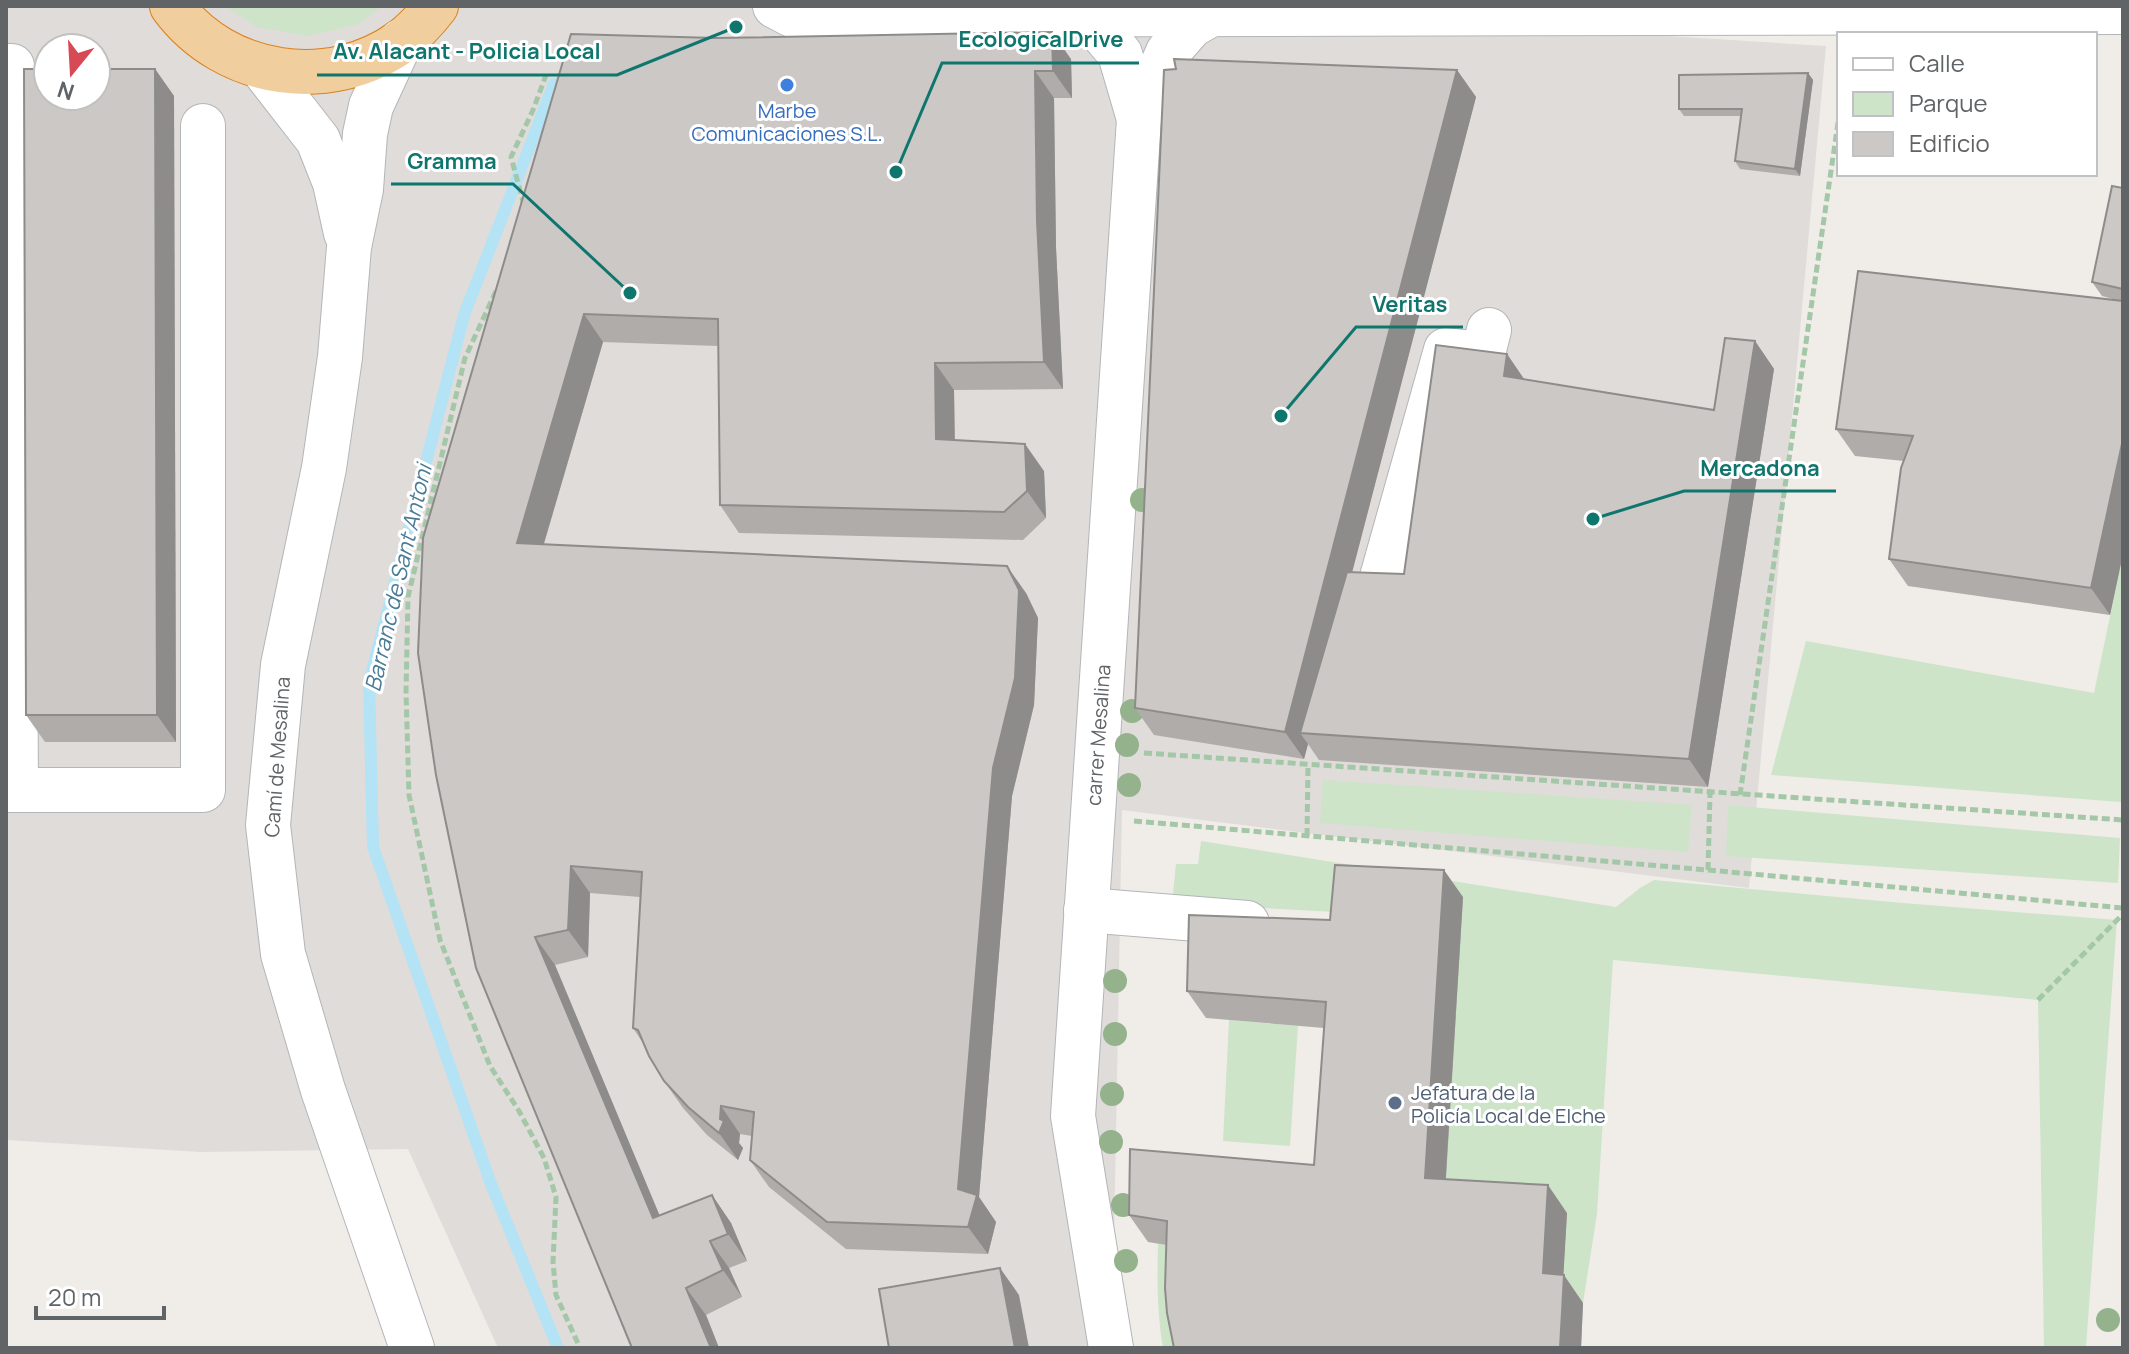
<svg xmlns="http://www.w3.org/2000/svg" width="2129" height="1354" font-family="Manrope,sans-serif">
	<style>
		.industrial { fill: #dfdcda; fill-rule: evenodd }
		.green { fill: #cde4c8 }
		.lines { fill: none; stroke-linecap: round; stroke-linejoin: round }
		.stream { stroke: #b3e3f5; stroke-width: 12 }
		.minor-casing { stroke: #b3b6b9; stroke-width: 46 }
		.highway-casing { stroke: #dc801c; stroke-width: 46 }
		.path { stroke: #a4c7a8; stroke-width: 5; stroke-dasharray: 8 4; stroke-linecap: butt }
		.minor { stroke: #fff; stroke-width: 44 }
		.highway { stroke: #f1ce9e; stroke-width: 44 }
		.tree { fill: #94b38d }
		.wall { fill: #afaca9 }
		.shaded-wall { fill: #8e8c8a }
		.building { fill: #cbc8c5; stroke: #8e8c8a; stroke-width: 2 }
		.shop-dot { fill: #3f7fe0; stroke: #fff; stroke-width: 3 }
		.service-dot { fill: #5c6f8a; stroke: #fff; stroke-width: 3 }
		.labels { text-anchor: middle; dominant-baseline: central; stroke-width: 6; stroke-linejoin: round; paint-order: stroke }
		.shop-label { font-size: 20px; fill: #366cbe; stroke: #fff }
		.street-label { font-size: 20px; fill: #606467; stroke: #fff }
		.service-label { font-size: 20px; fill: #4e5e75; stroke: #fff; text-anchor: start }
		.water-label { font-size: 22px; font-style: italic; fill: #497b96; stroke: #fff }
		.leader { fill: none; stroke: #0f766e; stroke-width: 3 }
		.callout-dot { fill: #0f766e; stroke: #fff; stroke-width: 3 }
		.callout-label { font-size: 22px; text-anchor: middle; font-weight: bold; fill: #0f766e; stroke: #fff; stroke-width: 6; stroke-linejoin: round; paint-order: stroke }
	</style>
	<rect width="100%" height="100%" fill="#f0ede9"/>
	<path class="industrial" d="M 6,6 L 1188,6 L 1826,46 L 1749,888 L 1122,810 L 1112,1348 L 498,1348 L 408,1149 L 200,1152 L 6,1140 ZM 48,48 L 96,48 L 96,96 L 48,96 Z"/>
	<g class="green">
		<polygon points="225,6 382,6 359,24 308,36 257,27"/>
		<polygon points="2123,554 2123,785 2121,802 1771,775 1806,641 2094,693"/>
		<polygon points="1323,780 1692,805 1688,852 1320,823"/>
		<polygon points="1728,805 2120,838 2118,883 1726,856"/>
		<polygon points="1201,841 1616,907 1640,888 1654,880 1903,903 2117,920 2086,1348 2044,1348 2038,1000 1613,960 1597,1214 1583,1303 1444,1205 1352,913 1172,903 1176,864 1198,864"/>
		<polygon points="1229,1020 1298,1026 1290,1146 1223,1141"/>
		<path d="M 1158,1244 L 1187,1249 L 1188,1348 L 1163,1348 C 1157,1313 1157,1279 1158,1244 Z"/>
	</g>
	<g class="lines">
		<polyline class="stream" points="554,84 464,315 369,683 373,847 491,1184 558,1348"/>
		<g class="minor-casing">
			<g id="minor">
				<polyline points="775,6 792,15 2123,12"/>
				<polyline points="1087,15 1120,54 1139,119"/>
				<polyline points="401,41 371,106 365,134 361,189 349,247 340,357 324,468 283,665 268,825 283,954 323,1090 412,1348"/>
				<polyline points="6,66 12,66 16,790"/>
				<polyline points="262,68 318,140 335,183 346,233"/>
				<polyline points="1379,588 1446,350 1483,354 1489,330"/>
				<polyline points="6,790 203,790 203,126"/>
				<polyline points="1086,910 1247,923"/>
				<polyline points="1111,1348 1073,1116 1139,119 1168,52 1192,25 1210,15"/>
			</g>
		</g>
		<g class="highway-casing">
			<path id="highway" d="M 172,6 C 225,78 330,93 402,41 C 415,31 426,19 436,6"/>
		</g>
		<g class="path">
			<polyline points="524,205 511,157 533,110 546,75"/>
			<polyline points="496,291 465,358 408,597 406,692 409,795 440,940 490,1066 519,1111 544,1158 556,1197 553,1262 556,1295 580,1348"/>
			<polyline points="1144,753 2123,820"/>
			<polyline points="1740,795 1839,116"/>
			<polyline points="1134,821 1708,870 2123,908"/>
			<polyline points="1307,836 1308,765"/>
			<polyline points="1708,870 1710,793"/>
			<polyline points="2038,1000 2123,914"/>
		</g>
		<use href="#minor" class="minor"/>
		<use href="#highway" class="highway"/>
	</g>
	<g class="tree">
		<circle cx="1142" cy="500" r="12"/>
		<circle cx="1132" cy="711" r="12"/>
		<circle cx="1127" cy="745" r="12"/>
		<circle cx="1129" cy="785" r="12"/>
		<circle cx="1115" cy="981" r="12"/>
		<circle cx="1115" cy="1034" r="12"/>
		<circle cx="1112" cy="1094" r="12"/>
		<circle cx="1111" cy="1142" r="12"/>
		<circle cx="1123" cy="1205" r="12"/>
		<circle cx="1126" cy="1261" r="12"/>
		<circle cx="2108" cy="1320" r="12"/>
	</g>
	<g class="wall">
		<polygon points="571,34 1071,59 1072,98 1054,98 1056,248 1063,389 954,390 955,440 1044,471 1046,518 1023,540 739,533 720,505 718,346 603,342 544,544 1026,593 1038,618 1034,705 1012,796 979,1197 996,1222 988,1254 846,1249 769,1187 750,1160 752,1136 740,1134 739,1143 743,1148 738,1160 707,1135 683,1108 664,1081 643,1043 633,1028 640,897 590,893 588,957 555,965 659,1215 712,1195 731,1223 747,1261 729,1268 742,1297 706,1315 719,1348 632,1348 476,968"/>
		<polygon points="155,69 174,96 176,742 45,742 26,715"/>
		<polygon points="1457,70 1476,97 1352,572 1404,574 1507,354 1524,379 1714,410 1755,341 1774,369 1708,787 1319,760 1308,744 1304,759 1154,735 1135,708"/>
		<polygon points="1808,73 1813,80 1800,176 1740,169 1735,161 1741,116 1684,116 1679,109"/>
		<polygon points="2123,188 2123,554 2110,615 1908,586 1889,559 1904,461 1855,456 1836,429 2120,301 2102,296 2092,282"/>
		<polygon points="1463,897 1446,1179 1567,1213 1563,1275 1583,1303 1581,1348 1174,1348 1166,1245 1148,1242 1129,1215 1314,1165 1324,1028 1206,1018 1187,991 1330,920"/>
	</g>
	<g class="shaded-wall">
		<polygon points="1052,32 1071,59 1072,98 1053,71"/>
		<polygon points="155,69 174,96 176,742 157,715"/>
		<polygon points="1457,70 1476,97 1310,734 1300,733 1308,744 1304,759 1285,732"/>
		<polygon points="1035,71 1054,98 1056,248 1063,389 1044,362 1037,221"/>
		<polygon points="1808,73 1813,80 1800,176 1795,169"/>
		<polygon points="584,314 603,342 536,570 517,543"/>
		<polygon points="1755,341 1774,369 1708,787 1689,759"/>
		<polygon points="1507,354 1526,382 1504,376"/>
		<polygon points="935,363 954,390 955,467 936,439"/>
		<polygon points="2123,439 2123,554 2110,615 2091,588"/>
		<polygon points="1025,444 1044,471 1046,518 1027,491"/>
		<polygon points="1007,566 1026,593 1038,618 1034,705 1012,796 979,1197 996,1222 988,1254 968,1227 958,1189"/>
		<polygon points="571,866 590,893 588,957 568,930"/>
		<polygon points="1444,870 1463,897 1444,1205 1425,1178"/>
		<polygon points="535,937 555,965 672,1245 653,1218"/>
		<polygon points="721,1106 740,1134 739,1143 743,1148 738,1160 719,1133"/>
		<polygon points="1548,1185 1567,1213 1562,1300 1543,1273"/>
		<polygon points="712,1195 731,1223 747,1261 728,1234"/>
		<polygon points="710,1241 729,1268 742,1297 723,1270"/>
		<polygon points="1000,1268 1019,1295 1029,1348 1015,1348"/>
		<polygon points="1564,1275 1583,1303 1581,1348 1560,1348"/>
		<polygon points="686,1288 706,1315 719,1348 711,1348"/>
	</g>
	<g class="building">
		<polygon points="1052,32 1053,71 1035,71 1037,221 1044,362 935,363 936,439 1025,444 1027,491 1004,512 720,505 718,319 584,314 517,543 1007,566 1019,590 1015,678 993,768 958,1189 977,1195 968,1227 827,1222 750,1160 754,1112 721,1106 720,1119 724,1121 719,1133 688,1107 664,1081 649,1056 638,1030 633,1028 642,872 571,866 568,930 535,937 653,1218 712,1195 728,1234 710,1241 723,1270 686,1288 711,1348 632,1348 476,968 436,775 418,653 423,538 571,34 715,38"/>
		<polygon points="1174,59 1457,70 1285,732 1135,708 1164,70 1176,69"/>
		<polygon points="24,69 48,69 48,96 96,96 96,69 155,69 157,715 26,715"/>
		<polygon points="1808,73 1795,169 1735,161 1742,109 1679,109 1679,75"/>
		<polygon points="2112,186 2123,188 2123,289 2092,282"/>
		<polygon points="1858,271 2123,301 2123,439 2091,588 1889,559 1901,468 1913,436 1836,429"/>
		<polygon points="1725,338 1755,341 1689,759 1300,733 1347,572 1404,574 1436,345 1507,354 1504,376 1714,410"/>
		<polygon points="1335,865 1444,870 1425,1178 1548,1185 1543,1273 1564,1275 1560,1348 1174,1348 1167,1313 1165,1288 1167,1221 1129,1215 1130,1149 1314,1165 1326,1002 1187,991 1189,915 1330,920"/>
		<polygon points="1000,1268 1015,1348 889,1348 879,1289"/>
	</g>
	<circle class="shop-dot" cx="787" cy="85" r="8"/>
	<circle class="service-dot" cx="1395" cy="1103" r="8"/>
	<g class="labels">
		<g class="shop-label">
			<text x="787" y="110">Marbe<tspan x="787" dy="23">Comunicaciones S.L.</tspan></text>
		</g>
		<g class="street-label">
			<text transform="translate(1098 735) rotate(-86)">carrer Mesalina</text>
			<text transform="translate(277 757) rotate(-86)">Camí de Mesalina</text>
		</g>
		<g class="service-label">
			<text x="1411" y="1092">Jefatura de la<tspan x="1411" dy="23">Policía Local de Elche</tspan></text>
		</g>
		<g class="water-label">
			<text transform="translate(398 578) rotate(-77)">Barranc de Sant Antoni</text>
		</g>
	</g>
	<path class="leader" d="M896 172L942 63H1139M736 27L617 75H317M630 293L513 184H391M1281 416L1356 327H1463M1593 519L1684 491H1836"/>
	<g class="callout-dot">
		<circle cx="896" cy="172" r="8"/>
		<circle cx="736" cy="27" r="8"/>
		<circle cx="630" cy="293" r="8"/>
		<circle cx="1281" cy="416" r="8"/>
		<circle cx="1593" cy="519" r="8"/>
	</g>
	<g class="callout-label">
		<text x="1041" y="47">EcologicalDrive</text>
		<text x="467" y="59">Av. Alacant - Policia Local</text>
		<text x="452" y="169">Gramma</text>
		<text x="1410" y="312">Veritas</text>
		<text x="1760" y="476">Mercadona</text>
	</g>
	<rect width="2129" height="1354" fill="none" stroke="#606467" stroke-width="16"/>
	<rect x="1837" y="32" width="260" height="144" fill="#ffffff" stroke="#bfc1c2" stroke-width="2"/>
	<rect x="1853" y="58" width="40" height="12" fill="#ffffff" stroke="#bfc1c2" stroke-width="2"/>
	<text x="1909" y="72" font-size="24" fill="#606467">Calle</text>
	<rect x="1853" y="92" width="40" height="24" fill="#cde4c8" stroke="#bfc1c2" stroke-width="2"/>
	<text x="1909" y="112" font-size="24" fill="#606467">Parque</text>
	<rect x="1853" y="132" width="40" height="24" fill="#cbc8c5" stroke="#bfc1c2" stroke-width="2"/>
	<text x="1909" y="152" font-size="24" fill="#606467">Edificio</text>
	<g transform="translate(72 72) rotate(198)"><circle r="38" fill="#ffffff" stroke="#bfc1c2" stroke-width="2"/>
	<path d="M0-6L14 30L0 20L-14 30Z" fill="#d64955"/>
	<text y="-12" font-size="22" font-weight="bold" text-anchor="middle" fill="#606467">N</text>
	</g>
	<path d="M36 1306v12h128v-12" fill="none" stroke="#606467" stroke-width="4"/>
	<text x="48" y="1306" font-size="24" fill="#606467" stroke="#ffffff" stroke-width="6" paint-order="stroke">20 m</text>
</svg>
